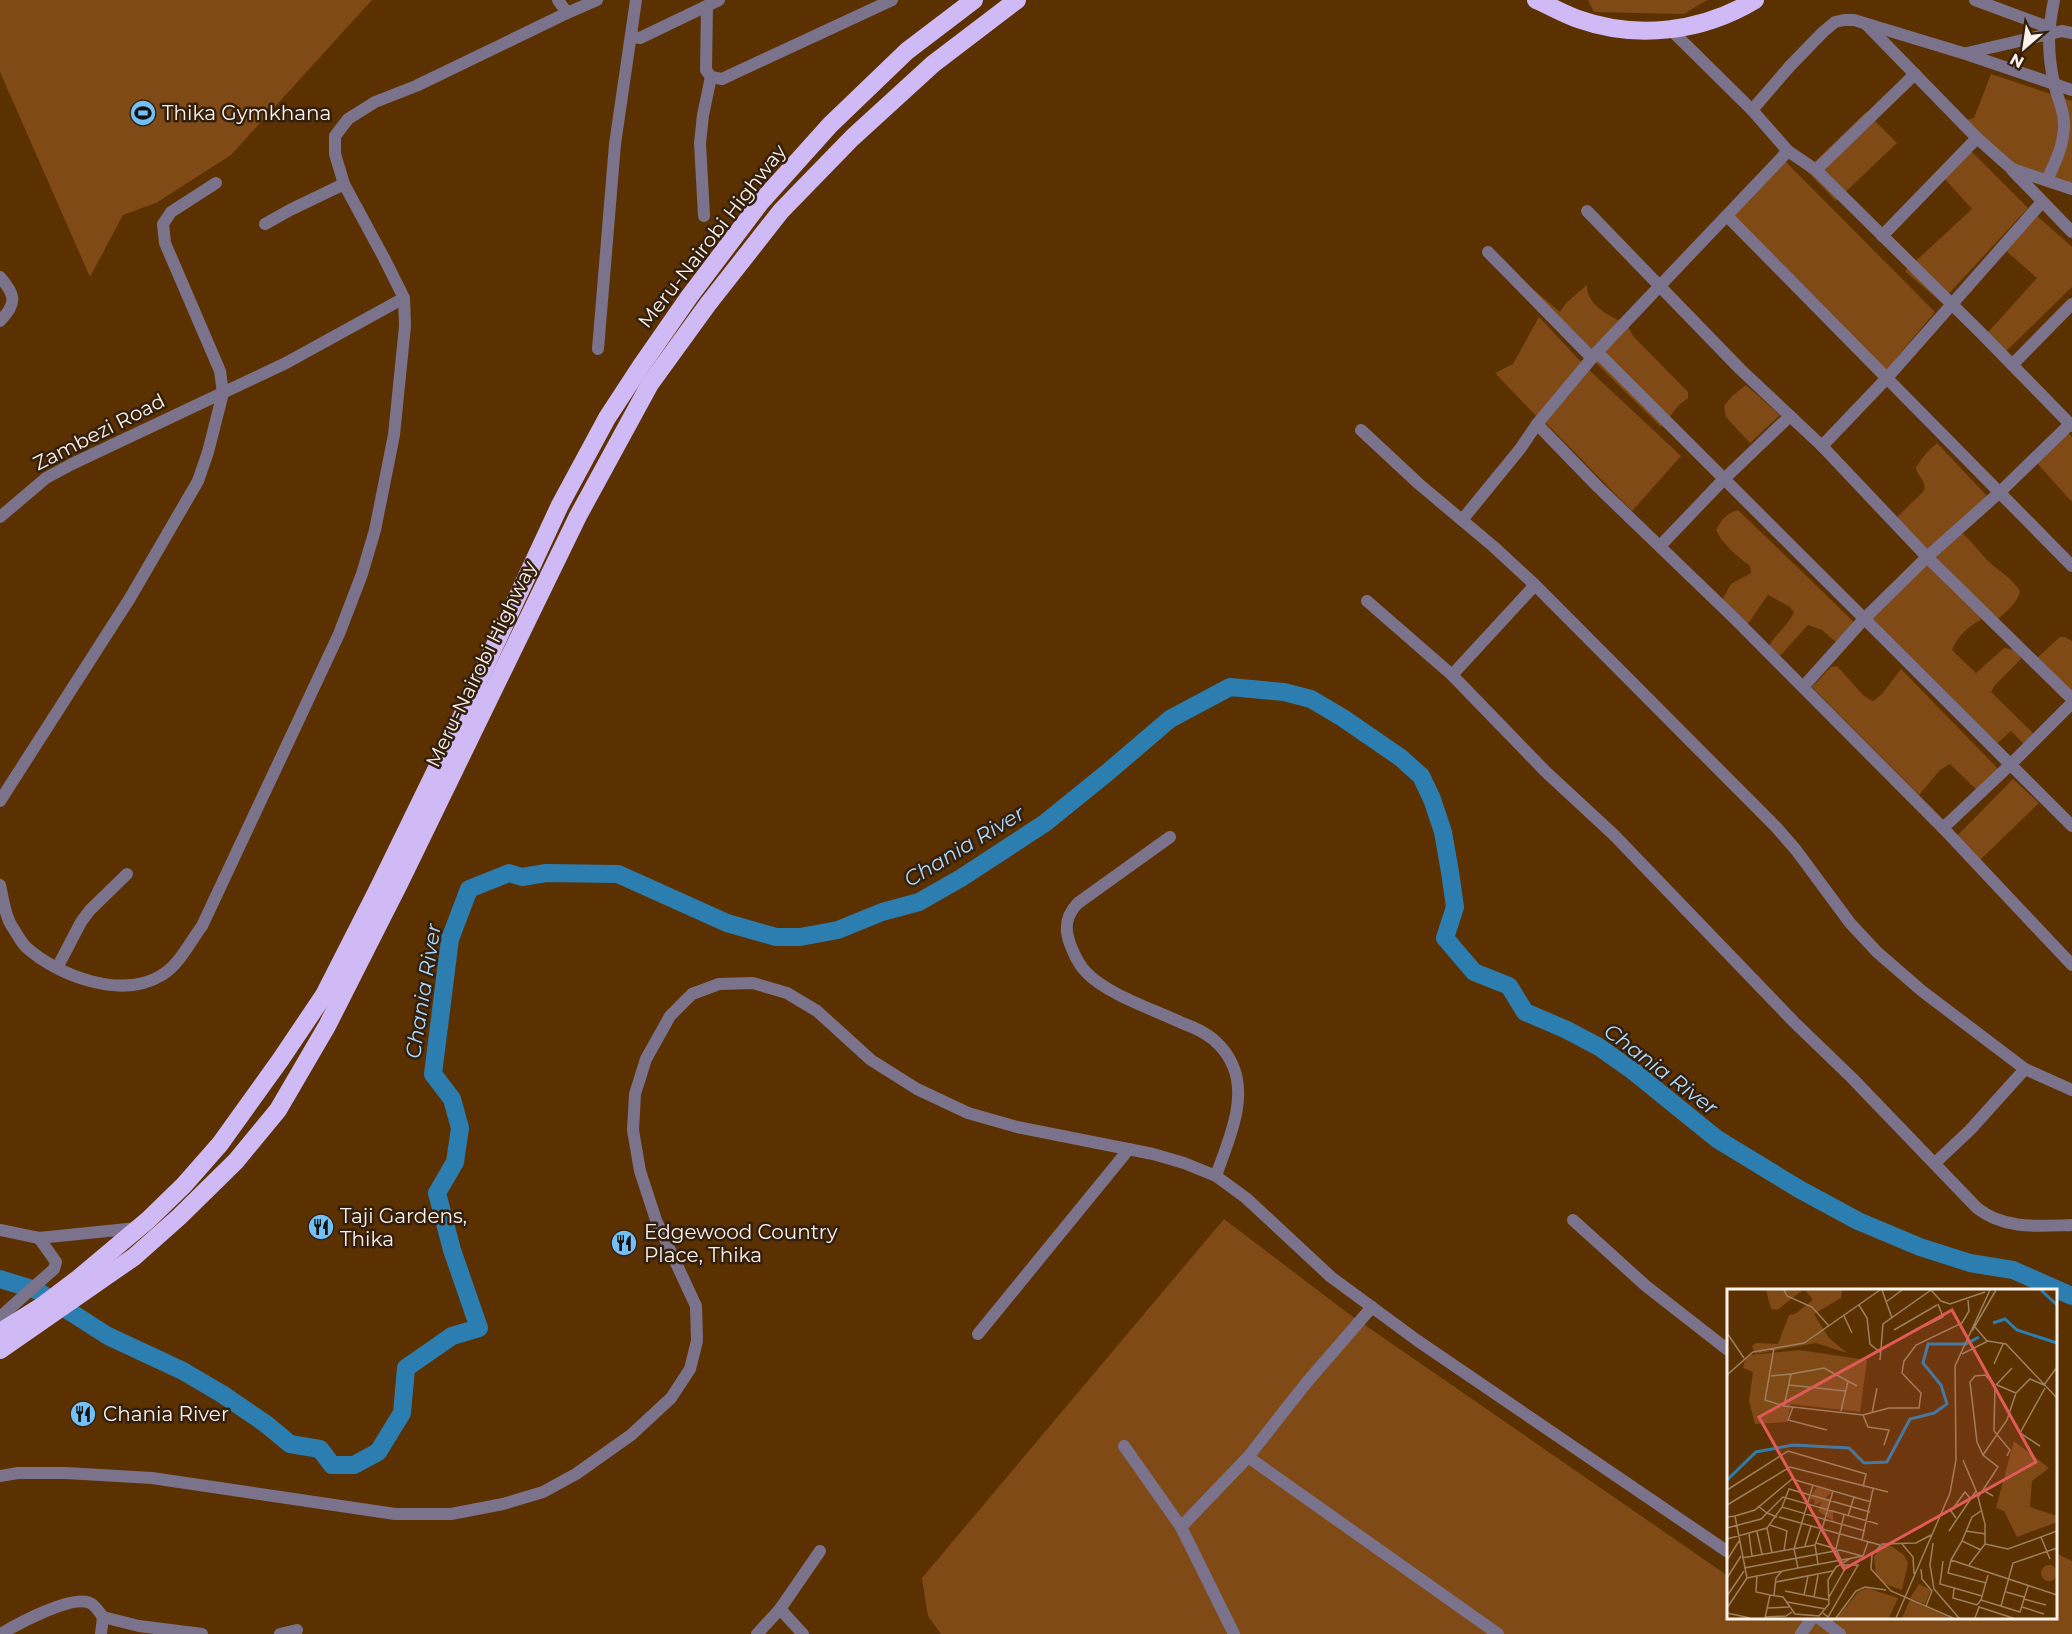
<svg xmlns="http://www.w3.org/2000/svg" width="2072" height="1634" font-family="Montserrat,sans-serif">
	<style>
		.green { fill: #7f4a16 }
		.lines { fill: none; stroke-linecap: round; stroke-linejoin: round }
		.river { stroke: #2c7db0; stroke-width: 18 }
		.minor { stroke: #7b738b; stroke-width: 12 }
		.highway { stroke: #cfbaf5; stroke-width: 18 }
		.labels { text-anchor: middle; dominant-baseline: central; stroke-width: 5; stroke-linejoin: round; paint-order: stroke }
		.poi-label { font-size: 20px; fill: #fef3ea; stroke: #331f0e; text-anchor: start }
		.street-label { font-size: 20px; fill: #fef3ea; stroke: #331f0e }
		.water-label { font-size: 21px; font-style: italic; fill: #acd9fb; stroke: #331f0e }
		.inset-river { fill: none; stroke: #2c7db0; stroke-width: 3 }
		.inset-road { fill: none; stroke: #9d7f5e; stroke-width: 1.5 }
		.view { fill: #e05b58; fill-opacity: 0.15; stroke: #e05b58; stroke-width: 3 }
		.inset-edge { fill: none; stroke: #fef3ea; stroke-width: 3 }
	</style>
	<rect width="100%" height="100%" fill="#5c3101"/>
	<g class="green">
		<polygon points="0,0 372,0 231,155 156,203 123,215 90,277 0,72"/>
		<polygon points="1588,0 1707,0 1684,14 1594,12"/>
		<polygon points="1991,74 2072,101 2072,186 1998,162 1934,103 1951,109 1966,120 1974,118"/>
		<polygon points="1866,112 1897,143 1836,201 1806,170"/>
		<polygon points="1970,150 2028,208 1941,302 1905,271 1972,209 1944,178"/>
		<polygon points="1779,155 1935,312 1881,376 1727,213"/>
		<polygon points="2037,216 2072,247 2072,287 1999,358 1982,339 2037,278 2004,249"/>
		<path d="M 1587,285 C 1586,303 1606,314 1620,321 L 1589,356 L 1525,294 L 1534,290 L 1560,312 L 1566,303 Z"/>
		<polygon points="1539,317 1582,363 1538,418 1495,373 1513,364"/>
		<polygon points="1626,323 1633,336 1688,392 1688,398 1679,405 1661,427 1593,360"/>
		<polygon points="1588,369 1681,456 1632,511 1545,422"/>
		<polygon points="1746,385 1780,415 1750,443 1726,417 1724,406 1731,397"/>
		<polygon points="2067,432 2072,437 2072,502 2036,462"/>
		<path d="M 1937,443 L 1987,496 L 1924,553 L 1894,520 L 1924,491 C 1927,480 1917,477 1916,467 L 1927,452 Z"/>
		<path d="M 1738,510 L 1854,622 L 1836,642 L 1822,630 L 1808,625 L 1780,656 L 1769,646 C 1776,633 1788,626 1794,612 L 1790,607 L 1768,595 L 1747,625 L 1722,600 L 1731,584 L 1751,573 L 1750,566 C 1737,556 1723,545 1716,530 C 1721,520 1727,513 1738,510 Z"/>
		<path d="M 1958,530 C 1970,539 1978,550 1988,561 C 1999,571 2013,579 2020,591 C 2018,603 2003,615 1994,622 L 1928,558 Z"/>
		<path d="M 1924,561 L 1979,615 L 1981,620 C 1968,626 1957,637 1952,650 L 1976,673 L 2004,648 C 2014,649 2018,650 2021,659 L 1995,685 L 1991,692 L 2039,739 L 2030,750 L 2011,731 L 1992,748 L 1864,622 Z"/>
		<polygon points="2060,637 2065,637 2072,641 2072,697 2036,659"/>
		<polygon points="1837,666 1864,696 1873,701 1882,694 1901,669 2003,774 1977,790 1950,764 1940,770 1919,795 1812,687 1831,667"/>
		<polygon points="2013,779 2039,803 1980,860 1956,837"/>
		<polygon points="1224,1219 1349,1314 1728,1576 1728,1618 2056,1618 2056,1553 2072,1561 2072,1634 941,1634 928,1616 922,1578"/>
	</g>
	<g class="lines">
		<polyline class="river" points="0,1279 36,1290 108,1336 183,1371 222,1394 266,1424 290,1444 320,1449 332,1465 354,1465 378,1452 402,1413 406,1368 452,1336 479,1328 452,1250 437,1193 455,1162 460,1128 452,1099 433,1074 450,939 469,889 509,873 522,877 546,873 618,874 727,923 776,937 800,937 838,930 882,912 919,902 961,878 1045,823 1108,772 1170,719 1230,687 1284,692 1311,699 1343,718 1401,758 1421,776 1432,799 1443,832 1450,872 1455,907 1445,938 1474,972 1509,986 1525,1012 1567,1030 1599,1047 1633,1071 1717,1139 1799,1189 1858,1221 1920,1247 1970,1263 2013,1270 2072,1296"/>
		<g class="minor">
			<polyline points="558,0 567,13 597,0"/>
			<polyline points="1975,0 2048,27"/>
			<polyline points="707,6 706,70 711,77 722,79 892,0"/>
			<polyline points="1866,24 1977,138 2012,169 2072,189"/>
			<polyline points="1670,29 1752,110 1788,151 1816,170 1980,332 2072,426"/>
			<polyline points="631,37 640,38 719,0"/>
			<polyline points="1967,53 2062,31 2072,33"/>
			<polyline points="1752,110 1790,66 1823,32 1835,22 1844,20 1854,20 1966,54 2072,90"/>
			<polyline points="1816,170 1915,74"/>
			<polyline points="2012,170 2072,232"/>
			<path d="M 2047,180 C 2055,163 2063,147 2064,127 C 2065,111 2057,98 2054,83 C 2047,52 2048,30 2054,0"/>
			<polyline points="1587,211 1740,369 1822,446 1927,557 2072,699"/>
			<polyline points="704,216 700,143 703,115 711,77"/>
			<polyline points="1727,216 2072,566"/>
			<polyline points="265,224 290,210 344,184"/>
			<polyline points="1882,236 1977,138"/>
			<polyline points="1488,252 1592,358"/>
			<path d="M 0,277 C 15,294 18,303 0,321"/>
			<polyline points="598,349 615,144 636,0"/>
			<polyline points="1597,352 2072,826"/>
			<polyline points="2013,364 2072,304"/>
			<polyline points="1537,424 1598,487 1735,619 1943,828 2072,965"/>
			<polyline points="1361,430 1419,484 1494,547 1535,585 1776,827 1796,850 1850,923 1877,952 1922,991 2025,1069 2072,1090"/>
			<polyline points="1822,446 1886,379 2042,202"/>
			<polyline points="0,517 46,478 72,464 286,363 404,298"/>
			<polyline points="1462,520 1520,449 1537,424 1597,352 1788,151"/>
			<polyline points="1660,546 1724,479 1790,416"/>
			<path d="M 1535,585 L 1452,675 L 1546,772 L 1614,835 L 1794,1022 L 1852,1078 L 1977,1208 C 2005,1230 2039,1226 2072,1225"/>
			<polyline points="1367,601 1452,675"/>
			<polyline points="1803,687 1864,619 1927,557 2000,492 2070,424"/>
			<polyline points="0,801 130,598 198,481 208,452 223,393 220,371 165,243 163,224 171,212 216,183"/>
			<polyline points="1943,828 2010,765 2072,703"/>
			<path d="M 1170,837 L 1078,903 C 1066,915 1064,928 1070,944 C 1074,954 1078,964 1086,972 C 1106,994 1155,1010 1182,1023 C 1193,1027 1205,1032 1214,1040 C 1222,1047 1229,1056 1233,1066 C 1248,1101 1227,1143 1216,1176"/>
			<path d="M 0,885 C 3,898 5,917 13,928 C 17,934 21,942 26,947 C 58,976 122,1000 162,975 C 179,965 190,942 202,926 L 339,634 L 362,574 L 375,530 L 394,435 L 405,326 L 404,298 L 384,258 L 344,184 L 335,154 L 335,136 L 348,119 L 375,102 L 416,86 L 567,13"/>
			<polyline points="57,968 81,922 90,910 127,874"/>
			<polyline points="1935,1163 1970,1130 2025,1069"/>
			<polyline points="1573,1220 1646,1286 1728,1350"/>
			<polyline points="0,1230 39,1238 137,1228"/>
			<polyline points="0,1317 54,1269 56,1262 39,1238"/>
			<polyline points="978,1334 1129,1149"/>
			<polyline points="1124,1446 1181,1527 1234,1634"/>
			<polyline points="1248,1457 1498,1634"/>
			<polyline points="0,1476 18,1473 66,1473 152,1478 395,1514 451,1514 503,1504 543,1492 576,1474 631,1435 671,1398 690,1369 697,1341 696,1306 656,1220 640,1171 633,1130 635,1094 646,1059 670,1016 692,994 719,984 753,983 787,993 817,1011 871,1060 917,1089 968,1113 1017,1127 1153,1154 1184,1163 1216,1176 1246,1198 1331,1277 1418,1341 1728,1552"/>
			<polyline points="1181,1527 1248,1457 1307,1382 1372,1307"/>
			<polyline points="780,1609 803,1634"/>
			<polyline points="1819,1618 1840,1634"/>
			<path d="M 1,1634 C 17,1624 73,1594 90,1603 C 96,1606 99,1612 103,1617"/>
			<polyline points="101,1634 103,1617 139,1626 202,1634"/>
			<polyline points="280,1634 297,1630"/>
			<polyline points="757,1634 780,1609 820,1551"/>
			<polyline points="1801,1634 1812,1618"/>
		</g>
		<g class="highway">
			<path d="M 1536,0 C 1550,6 1564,14 1578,19 C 1637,40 1702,32 1755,0"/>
			<polyline points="0,1332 42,1306 79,1278 148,1220 184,1185 220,1144 281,1059 324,995 377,891 456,729 560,505 607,418 641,366 689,297 760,203 830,125 907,51 974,0"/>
			<polyline points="0,1350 134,1257 179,1217 236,1161 278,1110 327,1026 399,884 578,516 650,384 708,304 781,211 852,138 933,64 1017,0"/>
		</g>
	</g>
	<defs>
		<g id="stadium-disc" transform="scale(1.35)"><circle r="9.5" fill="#73c0f6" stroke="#331f0e"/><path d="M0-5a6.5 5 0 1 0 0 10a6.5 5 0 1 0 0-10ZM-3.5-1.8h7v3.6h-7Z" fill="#111"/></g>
		<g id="restaurant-disc" transform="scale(1.35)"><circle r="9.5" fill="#73c0f6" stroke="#331f0e"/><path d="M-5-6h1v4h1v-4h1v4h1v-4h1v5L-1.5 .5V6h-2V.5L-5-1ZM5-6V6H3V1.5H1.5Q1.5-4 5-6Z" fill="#111"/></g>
	</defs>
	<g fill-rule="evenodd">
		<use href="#stadium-disc" x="143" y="113"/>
		<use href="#restaurant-disc" x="321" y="1227"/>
		<use href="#restaurant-disc" x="624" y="1243"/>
		<use href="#restaurant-disc" x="83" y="1414"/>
	</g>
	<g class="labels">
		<g class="poi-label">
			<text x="162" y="113">Thika Gymkhana</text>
			<text x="340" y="1216">Taji Gardens,<tspan x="340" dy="23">Thika</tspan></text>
			<text x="644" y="1232">Edgewood Country<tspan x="644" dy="23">Place, Thika</tspan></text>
			<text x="103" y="1414">Chania River</text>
		</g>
		<g class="street-label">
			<text transform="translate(712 236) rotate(-52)">Meru-Nairobi Highway</text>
			<text transform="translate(99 432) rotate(-27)">Zambezi Road</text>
			<text transform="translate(481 664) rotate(-64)">Meru-Nairobi Highway</text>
		</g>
		<g class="water-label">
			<text transform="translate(964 846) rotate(-31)">Chania River</text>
			<text transform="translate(423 991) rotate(-81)">Chania River</text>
			<text transform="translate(1661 1069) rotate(37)">Chania River</text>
		</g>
	</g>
	<g transform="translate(1727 1289)">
		<rect width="330" height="330" fill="#5c3101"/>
		<path d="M 39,1 L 76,1 L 50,21 L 44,20 ZM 78,1 L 115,1 L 114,9 L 87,25 L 102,49 L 120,64 L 89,54 L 28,65 L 25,57 L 29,54 L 51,55 L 62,26 L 68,25 L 86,11 ZM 72,61 L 140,71 L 133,123 L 64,115 L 60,133 L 28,135 L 22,112 L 26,83 L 16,79 L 18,71 L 23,66 ZM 287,152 L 322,179 L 305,192 L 303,218 L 330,227 L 330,233 L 290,248 L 277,222 L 269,219 ZM 90,198 L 105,203 L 98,209 L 104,211 L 101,220 L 106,222 L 106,232 L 91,222 L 94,213 L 87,216 L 88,211 L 82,210 ZM 160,254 L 177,266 L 181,274 L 175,301 L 158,295 L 149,287 L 147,268 L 152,259 ZM314 284a8 8 0 1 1 16 0a8 8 0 1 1-16 0ZM 192,295 L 204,301 L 198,315 L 183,309 ZM 140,299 L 171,309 L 162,329 L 110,329 L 131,303 ZM 183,311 L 223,329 L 175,329 Z" fill="#7f4a16"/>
		<path class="inset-river" d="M 314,1 L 330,16M 266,34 L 278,30 L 290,41 L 330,54M 0,191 L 29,163 L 66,156 L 122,159 L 137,174 L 160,173 L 183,130 L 207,124 L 220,115 L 214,96 L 196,74 L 201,55 L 239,55 L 252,48"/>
		<path class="inset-road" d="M 57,1 L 60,7 L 85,18 L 102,37M 155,1 L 165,29M 204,1 L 214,12 L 223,15 L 258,3M 159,13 L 175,1M 132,16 L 140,29 L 143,55 L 154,64M 117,27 L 125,44M 198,37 L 216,28 L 211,15M 248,38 L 260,52M 167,41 L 210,16M 245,42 L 269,1M 0,44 L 17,69M 47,59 L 38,111 L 57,117M 235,65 L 261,52 L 279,55 L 330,109M 153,71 L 156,35 L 204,1M 267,75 L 276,55M 0,86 L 26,63 L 77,54 L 153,1M 44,87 L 64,85M 62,96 L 118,102M 269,96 L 285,79M 270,96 L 289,104 L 303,90 L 317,96 L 330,78M 268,97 L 267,142 L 283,161 L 280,167M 66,118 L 57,117 L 64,85 L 97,79 L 130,97M 114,122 L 121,92M 145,124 L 150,99M 136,126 L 141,138 L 162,141 L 157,156M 100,141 L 61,131 L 66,118 L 136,126 L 162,119 L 192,119 L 194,104 L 175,84 L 177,72 L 189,56 L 235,34 L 242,22 L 241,11M 313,157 L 293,144 L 318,99M 256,166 L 280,131 L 289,104M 236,171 L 250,204M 0,201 L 61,162 L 139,185 L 136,198M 256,201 L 271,178 L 256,166 L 250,153 L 243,93 L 248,87 L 258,86 L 268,96M 0,216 L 63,178 L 161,203M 31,217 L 40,224 L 56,208 L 151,235M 55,218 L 62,200 L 143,223M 8,227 L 28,221 L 65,190 L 144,213M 121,227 L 127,208M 0,228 L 8,227 L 20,289M 52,228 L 153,256M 229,229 L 224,222 L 238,203 L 243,209M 43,236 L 60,242 L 57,261M 0,239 L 34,230 L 40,224 L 50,228M 40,239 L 45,264M 95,240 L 106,202M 222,242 L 249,202M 239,242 L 259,245M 30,243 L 35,265M 22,245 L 25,267M 204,246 L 189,254 L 155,255 L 145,266 L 144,280 L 164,302 L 226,329M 314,248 L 323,270M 0,250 L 40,239 L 55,218 L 138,242M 135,251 L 146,200M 89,254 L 110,260M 206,254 L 203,276 L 207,300 L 232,329M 175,255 L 186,268 L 187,285M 258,255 L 281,260 L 330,242M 78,257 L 84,237M 109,260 L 117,226M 254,261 L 235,252 L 245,228 L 254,222M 15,269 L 88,256M 0,271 L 12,252M 224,271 L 235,252M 216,272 L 213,295 L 255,307M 91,275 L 88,256 L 94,240M 242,276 L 258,255 L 258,235 L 251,208 L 256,201 L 266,207M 17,279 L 113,261 L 135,267M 71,279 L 136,267 L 141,253M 194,280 L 195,290 L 205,302 L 199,317M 30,286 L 29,303 L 43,306M 261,286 L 254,311 L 293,323 L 301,297M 0,289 L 14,267M 49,293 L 106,282M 259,294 L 221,284 L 224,271 L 330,306M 227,300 L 226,309 L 250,316 L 254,311M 58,302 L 102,311M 279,303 L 297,308M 47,306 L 49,289 L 55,282M 77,306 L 81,287M 0,307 L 17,282M 87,308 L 91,286M 102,308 L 118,280 L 110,262M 297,310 L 319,316M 60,313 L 99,320M 274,317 L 286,274 L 330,259M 295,318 L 317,325M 0,319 L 20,289 L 71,279 L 67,260 L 86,196M 40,319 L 62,318M 0,324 L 23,329M 96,324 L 101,328 L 131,276 L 117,276M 38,328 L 59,327 L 65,323M 38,329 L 43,306 L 56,308 L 68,325 L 92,327 L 102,315 L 101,291 L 109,278 L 124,269M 109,329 L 129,302 L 138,298 L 159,301M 169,329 L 223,204 L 229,171 L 228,77 L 263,1M 248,329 L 252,318 L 286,329"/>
		<path class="view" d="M 225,21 L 309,173 L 117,280 L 32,128 Z"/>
		<rect width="330" height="330" class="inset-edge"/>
	</g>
	<g transform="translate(2024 48) rotate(209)" stroke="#331f0e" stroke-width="4.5" paint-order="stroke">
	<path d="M0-4.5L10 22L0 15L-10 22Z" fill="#fef3ea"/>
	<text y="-9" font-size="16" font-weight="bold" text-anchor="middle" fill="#fef3ea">N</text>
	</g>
</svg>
